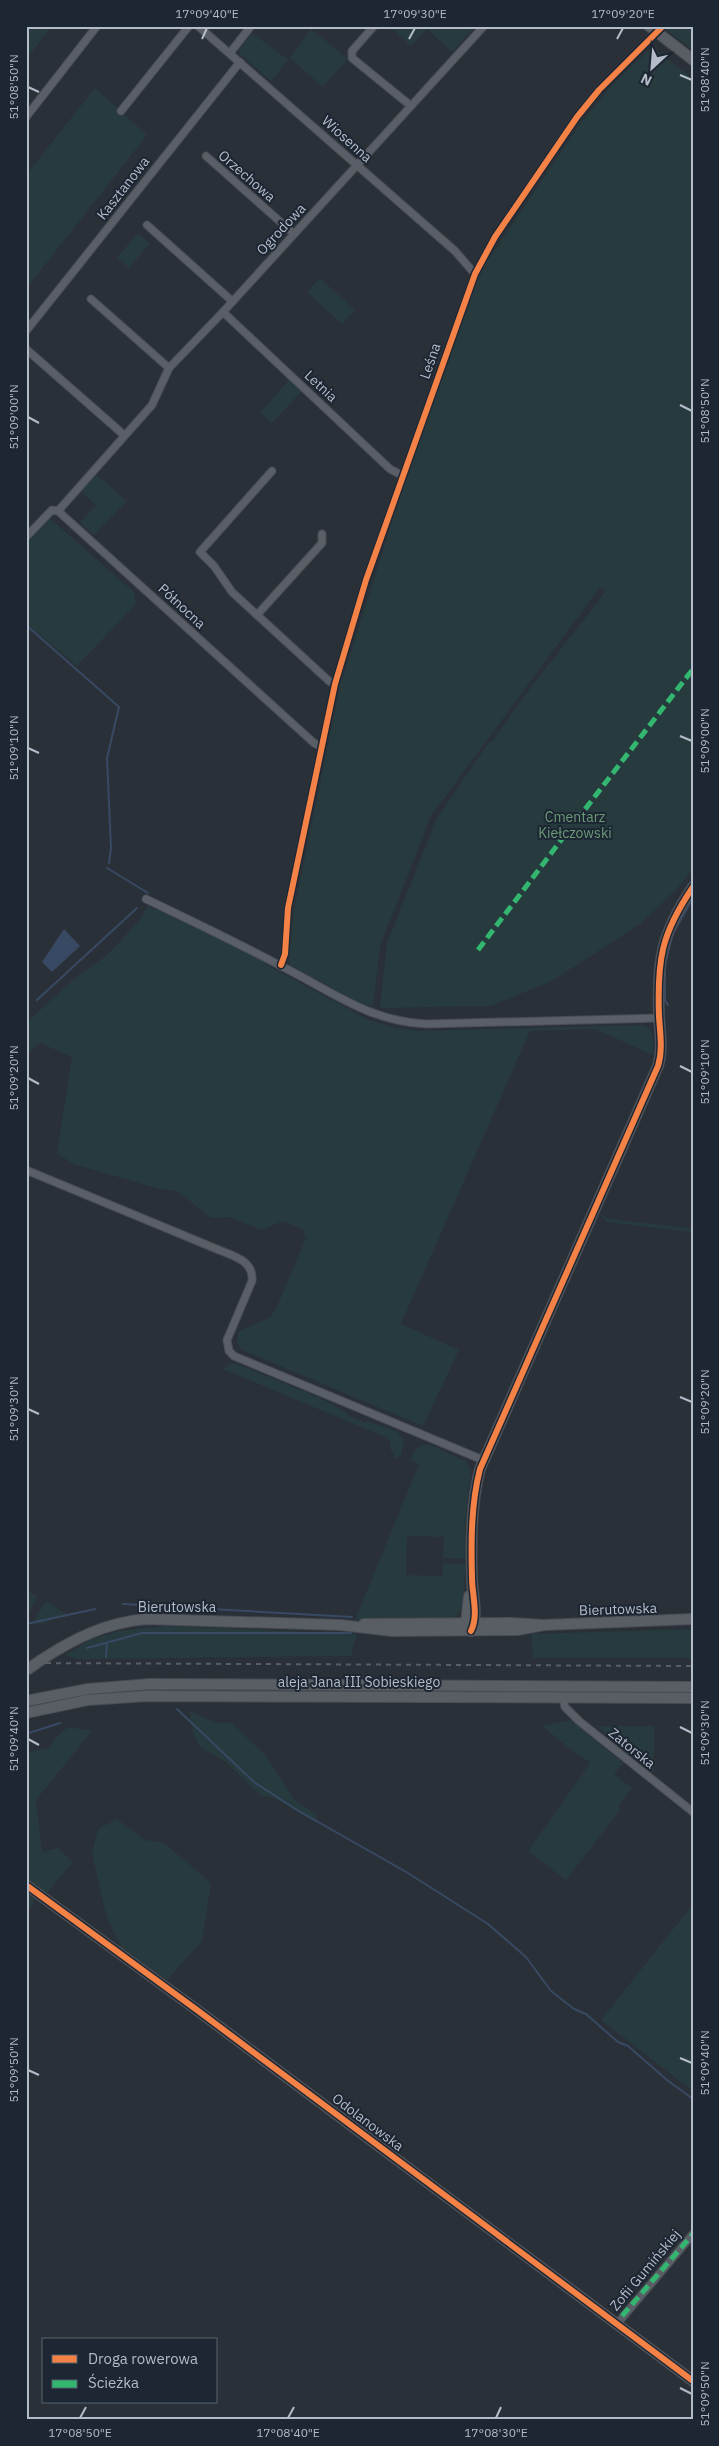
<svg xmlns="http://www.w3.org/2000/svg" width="719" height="2446" font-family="'IBM Plex Sans',sans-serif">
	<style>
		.green { fill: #273a3e }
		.water { fill: #384963 }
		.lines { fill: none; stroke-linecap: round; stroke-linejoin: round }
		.stream { stroke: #384963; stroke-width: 2 }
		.street-casing { stroke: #484c53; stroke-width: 9 }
		.secondary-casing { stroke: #484c53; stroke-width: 12 }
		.street { stroke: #5a5e66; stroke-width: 7 }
		.secondary { stroke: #595d64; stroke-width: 10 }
		.rail { stroke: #595d64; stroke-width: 2; stroke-dasharray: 5 5; stroke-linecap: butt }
		.secondary-bridge-casing { stroke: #484c53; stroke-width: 12; stroke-linecap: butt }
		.secondary-bridge { stroke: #595d64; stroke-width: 10 }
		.quiet { stroke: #33b770; stroke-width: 5; stroke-dasharray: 10 5; stroke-linecap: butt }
		.cycleway-casing { stroke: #1d2633; stroke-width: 9 }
		.cycleway { stroke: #f48246; stroke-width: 6 }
		.ticks { fill: none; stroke: #b4bcc9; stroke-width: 2 }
		.labels { text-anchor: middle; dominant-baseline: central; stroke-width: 4; stroke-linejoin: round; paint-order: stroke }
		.street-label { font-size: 14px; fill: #b4bcc9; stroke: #1d2633 }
		.park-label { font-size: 14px; fill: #6b9a76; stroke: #1d2633 }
		.neatline { fill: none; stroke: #b4bcc9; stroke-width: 2 }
		.ticks-label { font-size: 12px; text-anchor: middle; fill: #b4bcc9 }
	</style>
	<rect width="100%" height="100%" fill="#2a3038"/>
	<g class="green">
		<polygon points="26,26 52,26 26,59"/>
		<polygon points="389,26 470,26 473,29 452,52 427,29 411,46"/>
		<polygon points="669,26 693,26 693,50 666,30"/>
		<polygon points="311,29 348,59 323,87 290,58"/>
		<polygon points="252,33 288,60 271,81 240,54 239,49"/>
		<polygon points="652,47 693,79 693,869 676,890 640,924 552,981 491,1006 380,1008 387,943 437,818 489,742 491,743 522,699 606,591 600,587 431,816 380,946 373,1006 361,1004 290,965 289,958 294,910 340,686 404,484 478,275 581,122 615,82"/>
		<polygon points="95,88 147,135 26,289 26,175"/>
		<polygon points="138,233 150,243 129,268 117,258"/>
		<polygon points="320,278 355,310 342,324 307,292"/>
		<polygon points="291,378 303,390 272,423 260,413"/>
		<polygon points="96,474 127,501 94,535 80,523 96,505 80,491"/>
		<polygon points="48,517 134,592 136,604 77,666 26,623 26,541"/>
		<path d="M 148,906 L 157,910 L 158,909 L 266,962 L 265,964 L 369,1020 L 396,1028 L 418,1031 L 643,1025 C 656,1029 653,1043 653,1055 L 595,1029 L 530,1031 L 401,1324 L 459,1350 L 423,1426 L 242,1350 L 237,1343 L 239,1331 L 269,1318 L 276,1309 L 306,1238 L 302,1229 L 283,1221 L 261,1230 L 230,1217 L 211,1218 L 177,1191 L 160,1189 L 73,1164 L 57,1153 L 72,1057 L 40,1043 L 26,1054 L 26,1023 L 74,979 L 107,955 L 139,921 Z"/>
		<polygon points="600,1213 607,1218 627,1221 687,1228 693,1229 693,1232 606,1222"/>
		<polygon points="229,1364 237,1364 320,1398 347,1413 347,1415 366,1423 367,1421 397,1431 404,1441 401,1455 397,1458 393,1457 394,1452 391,1451 390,1441 385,1437 223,1369"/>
		<polygon points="422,1445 431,1445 467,1462 471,1471 465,1524 466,1559 443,1558 444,1537 407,1536 406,1575 442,1576 443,1563 466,1564 462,1610 451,1619 355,1620 419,1464 410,1460 416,1449"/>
		<polygon points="26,1590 37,1596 26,1620"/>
		<polygon points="46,1601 66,1614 44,1623 32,1624"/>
		<polygon points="165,1626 357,1634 351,1656 78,1659 65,1655 90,1640 118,1631"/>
		<polygon points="693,1629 693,1658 533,1658 531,1634"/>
		<polygon points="127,1689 693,1690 693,1694 138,1692 86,1696 26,1709 26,1705 55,1698"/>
		<polygon points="190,1711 214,1722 232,1723 266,1756 294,1799 315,1814 320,1825 274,1798 261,1796 226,1762 200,1747 193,1732"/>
		<path d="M 571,1720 L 623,1763 L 614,1774 L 632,1788 L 619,1806 L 621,1809 L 566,1880 L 528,1851 L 591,1762 C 572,1753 559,1739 542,1726 Z"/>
		<polygon points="596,1726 654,1726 654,1773"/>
		<polygon points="68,1727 92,1731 36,1800 42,1852 58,1848 73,1862 47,1893 26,1878 26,1753 49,1748 55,1738"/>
		<polygon points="117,1819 145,1840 164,1843 211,1883 202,1941 167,1980 121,1947 106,1915 92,1853 98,1829"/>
		<polygon points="26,1893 35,1900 26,1916"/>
		<polygon points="693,1904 693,2091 601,2020"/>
	</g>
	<polygon class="water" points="64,929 80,946 52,972 42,962"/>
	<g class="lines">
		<g class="stream">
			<polyline points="26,625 119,707 107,758 111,848 109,863"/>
			<polyline points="107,868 148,893"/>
			<polyline points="675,930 693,898"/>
			<polyline points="666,961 672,937"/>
			<polyline points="665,966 665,1000 668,1005"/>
			<polyline points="37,1000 137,908"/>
			<polyline points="26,1010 27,1009"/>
			<polyline points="123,1604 352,1617"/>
			<polyline points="26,1624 95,1609"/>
			<polyline points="87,1648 142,1633 351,1633"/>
			<polyline points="106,1657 107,1643"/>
			<polyline points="177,1709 254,1782 297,1810 408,1873 488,1924 526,1957 551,1991 574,2009 586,2014 618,2042 628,2046 667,2080 693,2099"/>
			<polyline points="26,1734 60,1723"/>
		</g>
		<g class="street-casing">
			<g id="street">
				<polyline points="198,26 455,251 475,274"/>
				<polyline points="374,26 352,51 352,58 411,106"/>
				<polyline points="230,53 251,26"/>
				<polyline points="121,111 189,26"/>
				<polyline points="26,117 97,26"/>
				<polyline points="206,156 294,234"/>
				<polyline points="147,225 232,301"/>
				<polyline points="91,299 169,368"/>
				<polyline points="223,312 390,469 403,476"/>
				<polyline points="26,331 240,62"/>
				<polyline points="26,349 124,435"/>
				<polyline points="272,471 200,552 214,566 232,592 329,681 335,684"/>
				<polyline points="58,511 152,405 169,368 223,312 484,26"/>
				<polyline points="26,537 52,510 58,511 314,743 322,747"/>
				<polyline points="257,615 322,543 322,534"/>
				<path d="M 146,899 C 192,921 238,943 283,967 C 333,992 368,1021 426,1024 L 659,1018"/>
				<polyline points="281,965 285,954 288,908 335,684 366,580 475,274 495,237 577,117 599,90 663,26"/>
				<path d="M 26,1170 L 219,1250 C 234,1256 254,1261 252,1281 L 227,1340 L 229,1351 L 234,1356 L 483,1460"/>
				<polyline points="563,1697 565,1707 579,1721 693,1812"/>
				<polyline points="617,2324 693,2234"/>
			</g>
		</g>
		<g class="secondary-casing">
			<g id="secondary">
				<polyline points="649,26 693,60"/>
				<polyline points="469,1596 466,1624 470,1630"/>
				<polyline points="364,1624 511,1623 544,1625 693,1619"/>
				<path d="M 471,1631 C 479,1615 472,1595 472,1578 C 471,1542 471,1504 480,1469 L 658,1066 C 663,1050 660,1033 659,1016 C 657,960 661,934 693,887"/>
				<path d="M 41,1660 C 75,1638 105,1623 146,1619 L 341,1625 L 392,1631 L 517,1630 L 544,1625"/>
				<polyline points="26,1701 88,1689 150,1684 693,1687"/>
				<polyline points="26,1713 88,1700 147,1696 693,1698"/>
				<polyline points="26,1885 197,2010 693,2381"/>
			</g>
		</g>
		<use href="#street" class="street"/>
		<use href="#secondary" class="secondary"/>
		<polyline class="rail" points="26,1663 693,1666"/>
		<g class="secondary-bridge-casing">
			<polyline id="secondary-bridge" points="27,1670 41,1660"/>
		</g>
		<use href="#secondary-bridge" class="secondary-bridge"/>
		<g class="quiet">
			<polyline points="576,821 693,669"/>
			<polyline points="478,950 562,839"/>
			<polyline points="622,2316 693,2234"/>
		</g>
		<g class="cycleway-casing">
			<g id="cycleway">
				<polyline points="281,965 285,954 288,908 335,684 366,580 475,274 495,237 577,117 599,90 663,26"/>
				<path d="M 471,1631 C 479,1615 472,1595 472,1578 C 471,1542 471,1504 480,1469 L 658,1066 C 663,1050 660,1033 659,1016 C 657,960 661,934 693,887"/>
				<polyline points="26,1885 197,2010 693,2381"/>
			</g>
		</g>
		<use href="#cycleway" class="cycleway"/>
	</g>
	<path class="ticks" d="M 202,39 L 207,28M 409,39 L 415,28M 617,39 L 623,28M 680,75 L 692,80M 28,87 L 39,92M 680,405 L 692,411M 28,417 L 39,423M 680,736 L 692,741M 28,748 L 39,753M 680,1066 L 692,1072M 28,1078 L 39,1084M 680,1397 L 692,1402M 28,1409 L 39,1414M 680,1727 L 692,1733M 28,1739 L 39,1745M 680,2058 L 692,2063M 28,2070 L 39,2075M 680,2388 L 692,2394M 80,2418 L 86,2407M 288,2418 L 294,2407M 496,2418 L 501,2407"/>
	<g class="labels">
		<g class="street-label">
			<text transform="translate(347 139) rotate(42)">Wiosenna</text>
			<text transform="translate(247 176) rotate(41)">Orzechowa</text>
			<text transform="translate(123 188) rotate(-52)">Kasztanowa</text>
			<text transform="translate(281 229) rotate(-47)">Ogrodowa</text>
			<text transform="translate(430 361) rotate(-71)">Leśna</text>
			<text transform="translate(321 386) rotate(43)">Letnia</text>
			<text transform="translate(182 606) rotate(43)">Północna</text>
			<text x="177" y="1607">Bierutowska</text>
			<text transform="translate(618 1609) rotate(-2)">Bierutowska</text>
			<text x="359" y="1682">aleja Jana III Sobieskiego</text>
			<text transform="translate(632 1748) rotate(39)">Zatorska</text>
			<text transform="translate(368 2122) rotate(37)">Odolanowska</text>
			<text transform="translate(645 2270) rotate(-50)">Zofii Gumińskiej</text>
		</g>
		<g class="park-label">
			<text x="575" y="817">Cmentarz<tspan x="575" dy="16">Kiełczowski</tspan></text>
		</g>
	</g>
	<rect width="719" height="2446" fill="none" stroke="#1d2633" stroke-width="55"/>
	<rect x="42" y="2338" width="175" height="65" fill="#1d2633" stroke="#59626f"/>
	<rect x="52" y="2355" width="25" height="8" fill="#f48246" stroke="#59626f"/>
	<text x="88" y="2364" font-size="15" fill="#b4bcc9">Droga rowerowa</text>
	<rect x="52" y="2380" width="25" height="8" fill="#33b770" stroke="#59626f"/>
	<text x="88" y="2388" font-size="15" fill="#b4bcc9">Ścieżka</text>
	<g transform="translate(652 68) rotate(206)" stroke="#1d2633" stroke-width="4" paint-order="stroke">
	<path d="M0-4L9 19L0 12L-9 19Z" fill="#b4bcc9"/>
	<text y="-8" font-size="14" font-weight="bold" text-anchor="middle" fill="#b4bcc9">N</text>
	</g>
	<rect x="28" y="28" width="664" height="2390" class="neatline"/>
	<g class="ticks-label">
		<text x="207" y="18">17°09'40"E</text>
		<text x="415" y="18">17°09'30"E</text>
		<text x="623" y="18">17°09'20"E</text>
		<text transform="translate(705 80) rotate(-90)" y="4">51°08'40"N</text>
		<text transform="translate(14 87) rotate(-90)" y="4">51°08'50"N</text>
		<text transform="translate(705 411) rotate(-90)" y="4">51°08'50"N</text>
		<text transform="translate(14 417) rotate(-90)" y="4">51°09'00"N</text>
		<text transform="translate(705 741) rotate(-90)" y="4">51°09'00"N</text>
		<text transform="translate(14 748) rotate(-90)" y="4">51°09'10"N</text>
		<text transform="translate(705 1072) rotate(-90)" y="4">51°09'10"N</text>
		<text transform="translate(14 1078) rotate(-90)" y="4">51°09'20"N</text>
		<text transform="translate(705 1402) rotate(-90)" y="4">51°09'20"N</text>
		<text transform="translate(14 1409) rotate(-90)" y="4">51°09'30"N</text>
		<text transform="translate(705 1733) rotate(-90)" y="4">51°09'30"N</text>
		<text transform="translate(14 1739) rotate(-90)" y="4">51°09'40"N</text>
		<text transform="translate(705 2063) rotate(-90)" y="4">51°09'40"N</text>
		<text transform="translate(14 2070) rotate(-90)" y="4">51°09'50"N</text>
		<text transform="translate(705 2394) rotate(-90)" y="4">51°09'50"N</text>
		<text x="80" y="2437">17°08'50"E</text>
		<text x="288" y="2437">17°08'40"E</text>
		<text x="496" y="2437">17°08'30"E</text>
	</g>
</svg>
